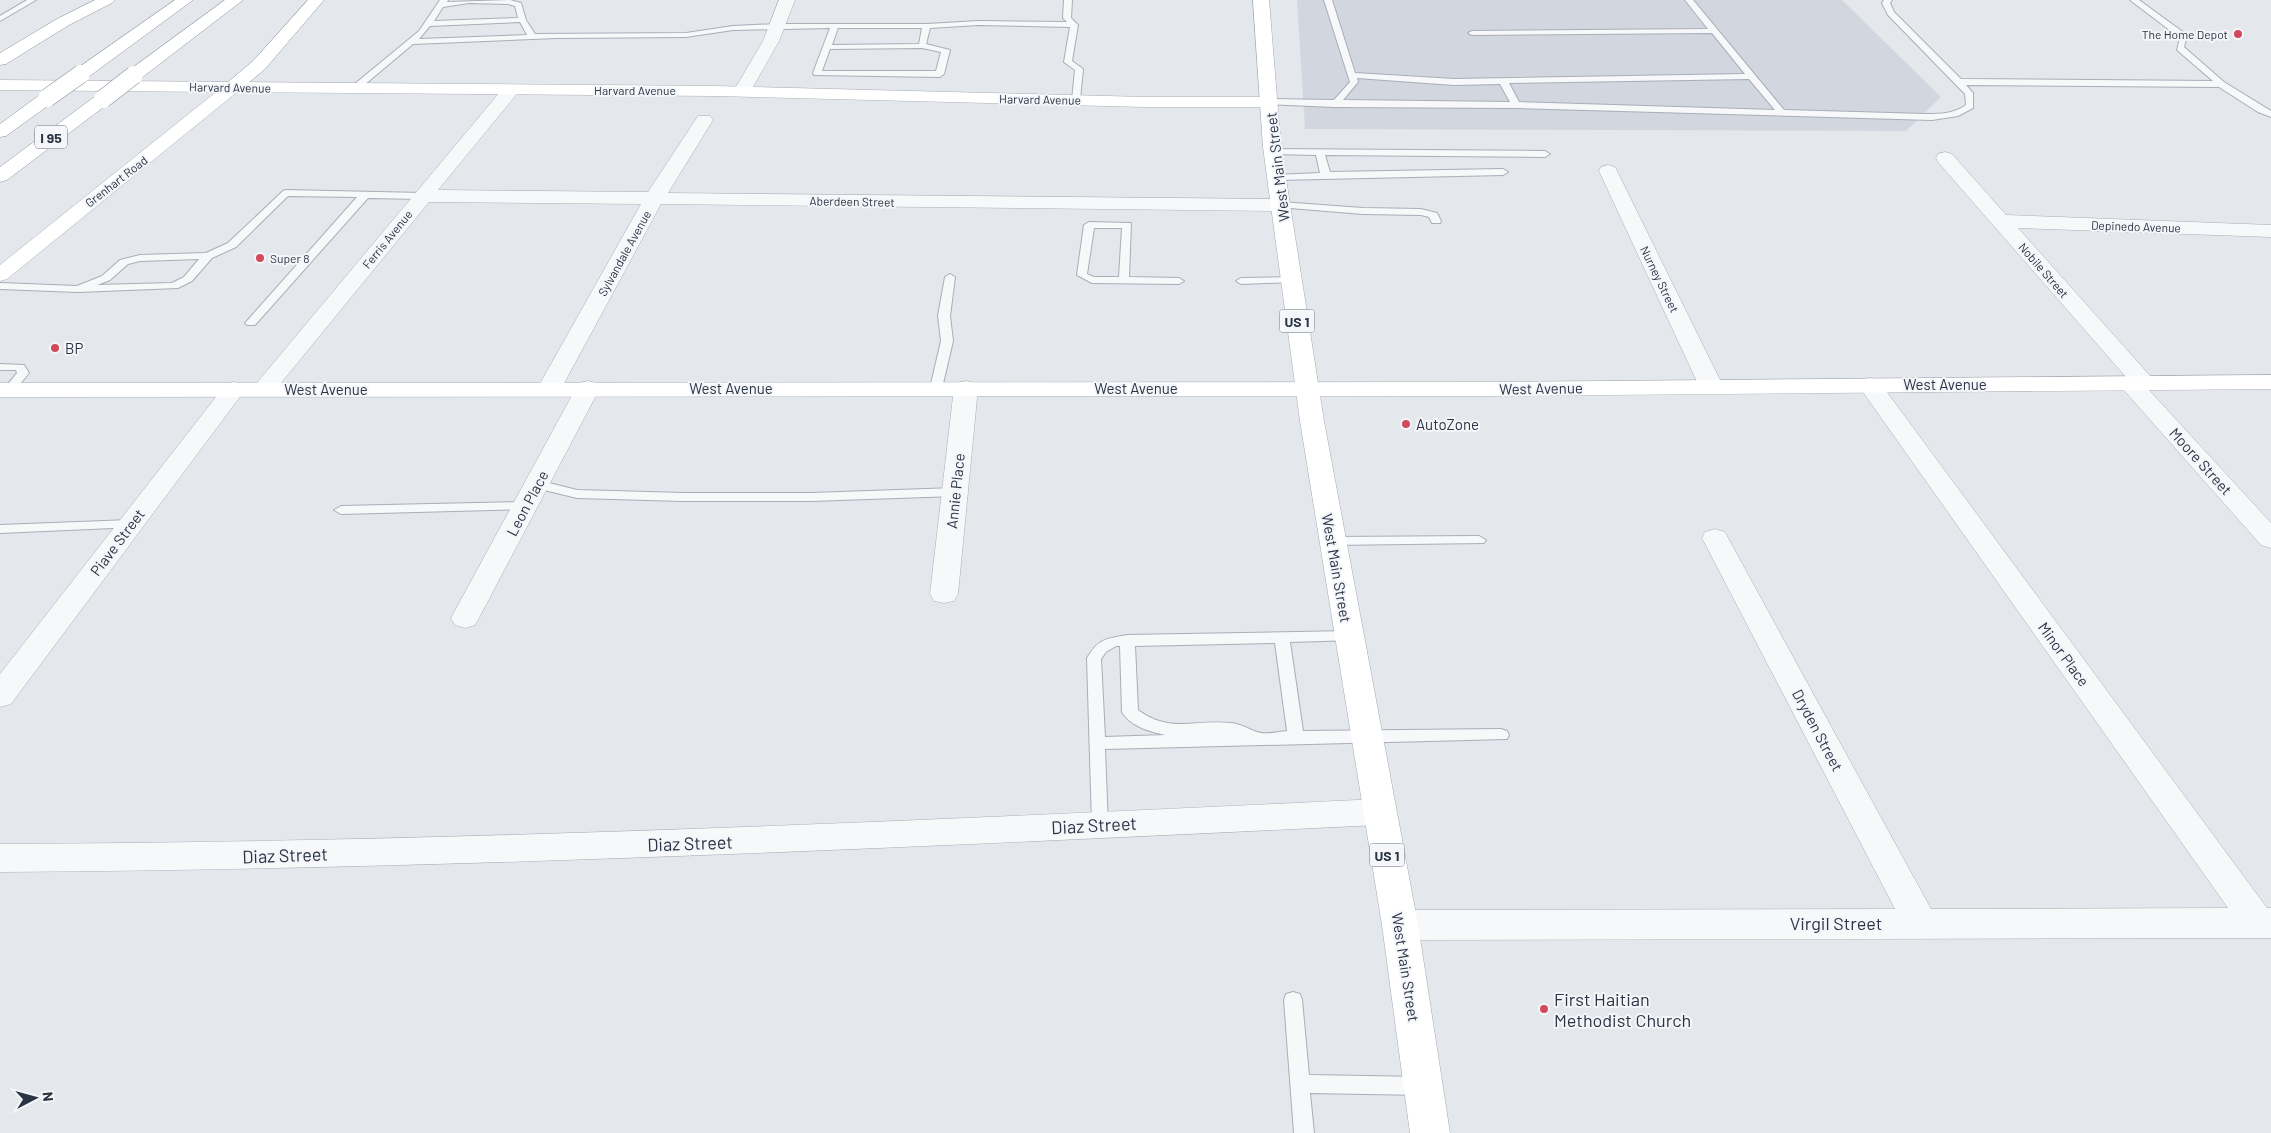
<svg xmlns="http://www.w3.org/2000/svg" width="2271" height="1133" font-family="Barlow,sans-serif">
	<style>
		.built { fill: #d2d6de }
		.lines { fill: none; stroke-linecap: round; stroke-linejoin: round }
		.lane-casing { stroke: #a9aeb7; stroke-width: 2 }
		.street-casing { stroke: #a9aeb7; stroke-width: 1 }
		.secondary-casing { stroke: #a9aeb7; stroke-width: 1 }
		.primary-casing { stroke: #a3abb8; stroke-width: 1 }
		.highway-casing { stroke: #8b94a3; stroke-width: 1 }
		.lane { fill: #f7f8fa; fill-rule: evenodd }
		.street { fill: #f7f8fa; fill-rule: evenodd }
		.secondary { fill: #fff; fill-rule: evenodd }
		.primary { fill: #fff; fill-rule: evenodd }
		.highway { fill: #fff; fill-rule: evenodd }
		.highway-bridge-casing { stroke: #8b94a3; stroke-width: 19; stroke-linecap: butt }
		.highway-bridge { stroke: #fff; stroke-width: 18 }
		.poi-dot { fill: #d1495b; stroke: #f4f6f9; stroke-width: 2 }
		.labels { text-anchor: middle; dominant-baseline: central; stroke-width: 4; stroke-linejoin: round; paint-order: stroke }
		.far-poi-label { font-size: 12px; fill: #2b3445; stroke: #f4f6f9; text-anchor: end }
		.far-street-label { font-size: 12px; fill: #2b3445; stroke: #f4f6f9 }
		.shield { fill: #f4f6f9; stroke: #676e7b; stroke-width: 1 }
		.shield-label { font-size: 14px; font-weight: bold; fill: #2b3445 }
		.street-label { font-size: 15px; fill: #2b3445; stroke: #f4f6f9 }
		.poi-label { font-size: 15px; fill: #2b3445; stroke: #f4f6f9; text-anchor: start }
		.near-street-label { font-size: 18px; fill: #2b3445; stroke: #f4f6f9 }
		.near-poi-label { font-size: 18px; fill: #2b3445; stroke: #f4f6f9; text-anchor: start }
	</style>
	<rect width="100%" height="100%" fill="#e4e7ec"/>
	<polygon class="built" points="1297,0 1842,0 1941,97 1906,131 1305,129"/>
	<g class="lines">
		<g class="lane-casing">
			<g id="lane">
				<polygon points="27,0 36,0 0,21 0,16"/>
				<path d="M 440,0 L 448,0 L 447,2 L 510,0 L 521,3 L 526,20 L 535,34 L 686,33 L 733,26 L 778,24 L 927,24 L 978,21 L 1067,22 L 1063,18 L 1064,0 L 1072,0 L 1071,18 L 1078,25 L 1072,61 L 1083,69 L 1080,100 L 1076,103 L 1072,100 L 1075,70 L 1064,62 L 1070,27 L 978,25 L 930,28 L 926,44 L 950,50 L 944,74 L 940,77 L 814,75 L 813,73 L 830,28 L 733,30 L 686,37 L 556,38 L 413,44 L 357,91 L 351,91 L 351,87 L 419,31 ZM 469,3 L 508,4 L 515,6 L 518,18 L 434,21 L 443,7 ZM 520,22 L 527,35 L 419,39 L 430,26 ZM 838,28 L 922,28 L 919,44 L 832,45 ZM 922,48 L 941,52 L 936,71 L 822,71 L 830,49 Z"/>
				<path d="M 1324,0 L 1332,0 L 1355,73 L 1454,79 L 1745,74 L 1712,33 L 1472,35 L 1468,33 L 1472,31 L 1708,29 L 1685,0 L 1693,0 L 1784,110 L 1926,114 C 1940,114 1953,114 1966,105 L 1965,94 L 1888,15 L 1882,3 L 1884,0 L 1892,0 L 1890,3 L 1894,12 L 1961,79 L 2213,81 L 2177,50 L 2180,38 L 2130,0 L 2139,0 L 2187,35 L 2184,47 L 2224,82 L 2271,111 L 2271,117 L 2258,112 L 2219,87 L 1966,85 L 1973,93 L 1973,108 L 1958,116 L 1932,120 L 1516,108 L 1335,107 L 1266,104 L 1266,100 L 1269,99 L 1334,100 L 1350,82 ZM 1357,78 L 1454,85 L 1500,84 L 1510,102 L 1343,100 L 1358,82 ZM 1749,79 L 1775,110 L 1519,102 L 1509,83 Z"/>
				<polygon points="1272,149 1545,151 1550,154 1545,157 1325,155 1330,172 1503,169 1508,172 1503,175 1277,180 1274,179 1274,175 1320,173 1316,155 1269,154 1267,152"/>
				<path d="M 286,190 L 423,193 L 428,196 L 423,199 L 368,198 L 255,325 L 247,325 L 245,323 L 247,321 L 357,197 L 288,196 L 236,247 L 212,258 L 192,281 L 178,288 L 78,292 L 0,289 L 0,283 L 77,286 L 102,276 L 120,260 L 140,255 L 206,253 L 228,243 L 283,191 ZM 199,259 L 184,277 L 172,283 L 97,285 L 110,280 L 128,264 L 140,261 Z"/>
				<polygon points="1281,202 1363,208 1421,209 1437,213 1441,221 1440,223 1432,223 1429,217 1421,215 1363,214 1278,207 1278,203"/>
				<path d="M 1089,222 L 1131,223 L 1129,277 L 1179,278 L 1184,281 L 1179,284 L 1092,283 L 1077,275 L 1084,225 ZM 1094,228 L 1122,228 L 1119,277 L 1094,277 L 1087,274 Z"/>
				<polygon points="950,274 955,277 950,316 953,341 942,388 936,392 930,388 941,341 938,316 945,277"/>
				<polygon points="1291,277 1295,278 1295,282 1241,284 1236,281 1241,278"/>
				<polygon points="0,364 24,365 29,373 13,393 9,394 3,390 17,373 16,370 0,370"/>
				<polygon points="537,480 577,490 683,493 811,493 955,488 961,492 955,496 811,501 683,501 577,498 532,487 531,484"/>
				<polygon points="525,502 530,503 532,506 530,509 341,514 334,510 341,506"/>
				<polygon points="130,520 135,521 137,524 135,527 0,533 0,525"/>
				<polygon points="1479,536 1486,540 1484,543 1333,545 1326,541 1333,537"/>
				<path d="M 1349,631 L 1354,632 L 1356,636 L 1354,640 L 1290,642 L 1303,731 L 1501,729 L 1507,731 L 1509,735 L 1507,739 L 1105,749 L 1108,825 L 1106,830 L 1100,832 L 1094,830 L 1092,825 L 1087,658 C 1099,638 1106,639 1127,635 ZM 1275,643 L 1287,731 C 1278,732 1265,735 1257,732 C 1248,729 1241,724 1231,723 C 1194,719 1171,734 1138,710 L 1135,646 ZM 1116,646 L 1120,646 L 1122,712 C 1131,727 1151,732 1166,735 L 1105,737 L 1101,659 L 1106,652 Z"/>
				<polygon points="1293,992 1300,994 1302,1000 1309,1075 1423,1077 1430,1080 1433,1086 1430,1092 1423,1095 1310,1093 1314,1133 1294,1133 1284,1000 1286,994"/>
			</g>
		</g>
		<g class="street-casing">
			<g id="street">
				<polygon points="779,0 795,0 779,41 748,96 736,96 733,92 763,41"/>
				<polygon points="511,85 517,86 520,90 438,190 648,192 698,116 710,116 713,120 668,193 1281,199 1288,201 1291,205 1288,209 1281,211 661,204 561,389 557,394 549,396 541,394 537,389 641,204 429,202 272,394 264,396 256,394 252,389 256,384 505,86"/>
				<polygon points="1945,152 1952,154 2006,215 2271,225 2271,237 2018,228 2152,378 2156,383 2152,388 2148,389 2271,523 2271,548 2261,545 2122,388 2118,383 2122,378 2126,377 1938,162 1936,158 1938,154"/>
				<polygon points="1608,165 1615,167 1617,171 1723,386 1719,391 1711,393 1703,391 1699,386 1599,171 1601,167"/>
				<polygon points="1870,378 1878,380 2267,908 2271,908 2271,938 1400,940 1388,935 1382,925 1388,915 1400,910 1895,909 1702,538 1705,532 1715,529 1725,532 1728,538 1931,909 2228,908 1858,385 1862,380"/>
				<polygon points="588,381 596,383 600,388 479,618 475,625 465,628 455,625 451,618 576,388 580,383"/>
				<polygon points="966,381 974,383 978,388 958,594 954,601 944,603 934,601 930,594 954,388 958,383"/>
				<polygon points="234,382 242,384 246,389 242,394 11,704 0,707 0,674 226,384"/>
				<path d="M 1379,799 L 1391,803 L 1395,812 L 1391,821 L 1379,825 C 919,847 460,869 0,872 L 0,844 C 460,842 919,821 1379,799 Z"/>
			</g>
		</g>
		<g class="secondary-casing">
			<g id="secondary">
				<polygon points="0,80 715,86 1146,97 1269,97 1275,98 1278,102 1275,106 1269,107 1146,107 715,96 237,92 7,279 0,281 0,265 216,92 0,90"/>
				<polygon points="2271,375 2271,389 1487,396 0,397 0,383 1487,382"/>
			</g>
		</g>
		<g class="primary-casing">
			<polygon id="primary" points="1253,0 1269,0 1281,147 1324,421 1418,925 1450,1133 1410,1133 1382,925 1300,421 1263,147"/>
		</g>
		<g class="highway-casing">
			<g id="highway">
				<polygon points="95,0 115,0 112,3 69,25 6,64 0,65 0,53 57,19"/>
				<polygon points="175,0 193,0 87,78 75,78 73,74 75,70"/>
				<polygon points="225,0 243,0 140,79 128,79 126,75 128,71"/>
				<polygon points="308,0 324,0 265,69 239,91 227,91 224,87 227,83 253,61"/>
				<polygon points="47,93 53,94 56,98 53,102 6,136 0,137 0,124 41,94"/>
				<polygon points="103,94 109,95 112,99 109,103 7,180 0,182 0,167 97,95"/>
			</g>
		</g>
		<use href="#lane" class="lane"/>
		<use href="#street" class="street"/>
		<use href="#secondary" class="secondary"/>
		<use href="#primary" class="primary"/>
		<use href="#highway" class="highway"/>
		<g class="highway-bridge-casing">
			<g id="highway-bridge">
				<polyline points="47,98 81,74"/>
				<polyline points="103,99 134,75"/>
			</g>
		</g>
		<use href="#highway-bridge" class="highway-bridge"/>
	</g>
	<g class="poi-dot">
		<circle cx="2238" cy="34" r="5"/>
		<circle cx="260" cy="258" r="5"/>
		<circle cx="55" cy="348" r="5"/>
		<circle cx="1406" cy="424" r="5"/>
		<circle cx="1544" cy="1009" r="5"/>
	</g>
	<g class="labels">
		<g class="far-poi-label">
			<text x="2228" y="34">The Home Depot</text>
			<text x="270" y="258" text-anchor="start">Super 8</text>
		</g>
		<g class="far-street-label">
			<text transform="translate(230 87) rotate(1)">Harvard Avenue</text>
			<text x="635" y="90">Harvard Avenue</text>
			<text transform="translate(1040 99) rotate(1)">Harvard Avenue</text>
			<text transform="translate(116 181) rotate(-38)">Grenhart Road</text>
			<text transform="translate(852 201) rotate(1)">Aberdeen Street</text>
			<text transform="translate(2136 226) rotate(2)">Depinedo Avenue</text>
			<text transform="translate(387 239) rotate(-51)">Ferris Avenue</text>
			<text transform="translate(624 253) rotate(-61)">Sylvandale Avenue</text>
			<text transform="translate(2044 270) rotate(49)">Nobile Street</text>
			<text transform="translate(1660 279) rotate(64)">Nurney Street</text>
		</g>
		<g class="shield">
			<rect x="35" y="125.5" width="32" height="23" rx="4"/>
			<rect x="1279.5" y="309.5" width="35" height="23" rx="4"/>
			<rect x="1369.5" y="843.5" width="35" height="23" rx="4"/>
		</g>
		<g class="shield-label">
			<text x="51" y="137">I 95</text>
			<text x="1297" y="321">US 1</text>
			<text x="1387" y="855">US 1</text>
		</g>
		<g class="street-label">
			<text transform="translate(1277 167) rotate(-97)">West Main Street</text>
			<text x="1945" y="384">West Avenue</text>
			<text x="731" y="388">West Avenue</text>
			<text x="1136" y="388">West Avenue</text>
			<text transform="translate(1541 388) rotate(-1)">West Avenue</text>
			<text x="326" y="389">West Avenue</text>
			<text transform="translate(2201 461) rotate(48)">Moore Street</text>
			<text transform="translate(955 491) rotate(-84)">Annie Place</text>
			<text transform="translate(527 503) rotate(-62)">Leon Place</text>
			<text transform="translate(117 542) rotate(-53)">Piave Street</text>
			<text transform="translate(1337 568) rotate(80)">West Main Street</text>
			<text transform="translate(2064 654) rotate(54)">Minor Place</text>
			<text transform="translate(1818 730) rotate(62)">Dryden Street</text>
			<text transform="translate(1406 967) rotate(81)">West Main Street</text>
		</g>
		<g class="poi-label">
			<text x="65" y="348">BP</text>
			<text x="1416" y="424">AutoZone</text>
		</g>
		<g class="near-street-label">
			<text transform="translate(1094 825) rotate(-3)">Diaz Street</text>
			<text transform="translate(690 843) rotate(-2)">Diaz Street</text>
			<text transform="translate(285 855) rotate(-2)">Diaz Street</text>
			<text x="1836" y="923">Virgil Street</text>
		</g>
		<g class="near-poi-label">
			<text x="1554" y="999">First Haitian<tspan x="1554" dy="21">Methodist Church</tspan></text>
		</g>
	</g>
	<g transform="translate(35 1098) rotate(84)" stroke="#f4f6f9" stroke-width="4" paint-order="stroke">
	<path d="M0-4L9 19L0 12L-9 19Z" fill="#2b3445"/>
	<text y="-8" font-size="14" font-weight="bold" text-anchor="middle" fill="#2b3445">N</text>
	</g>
</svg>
